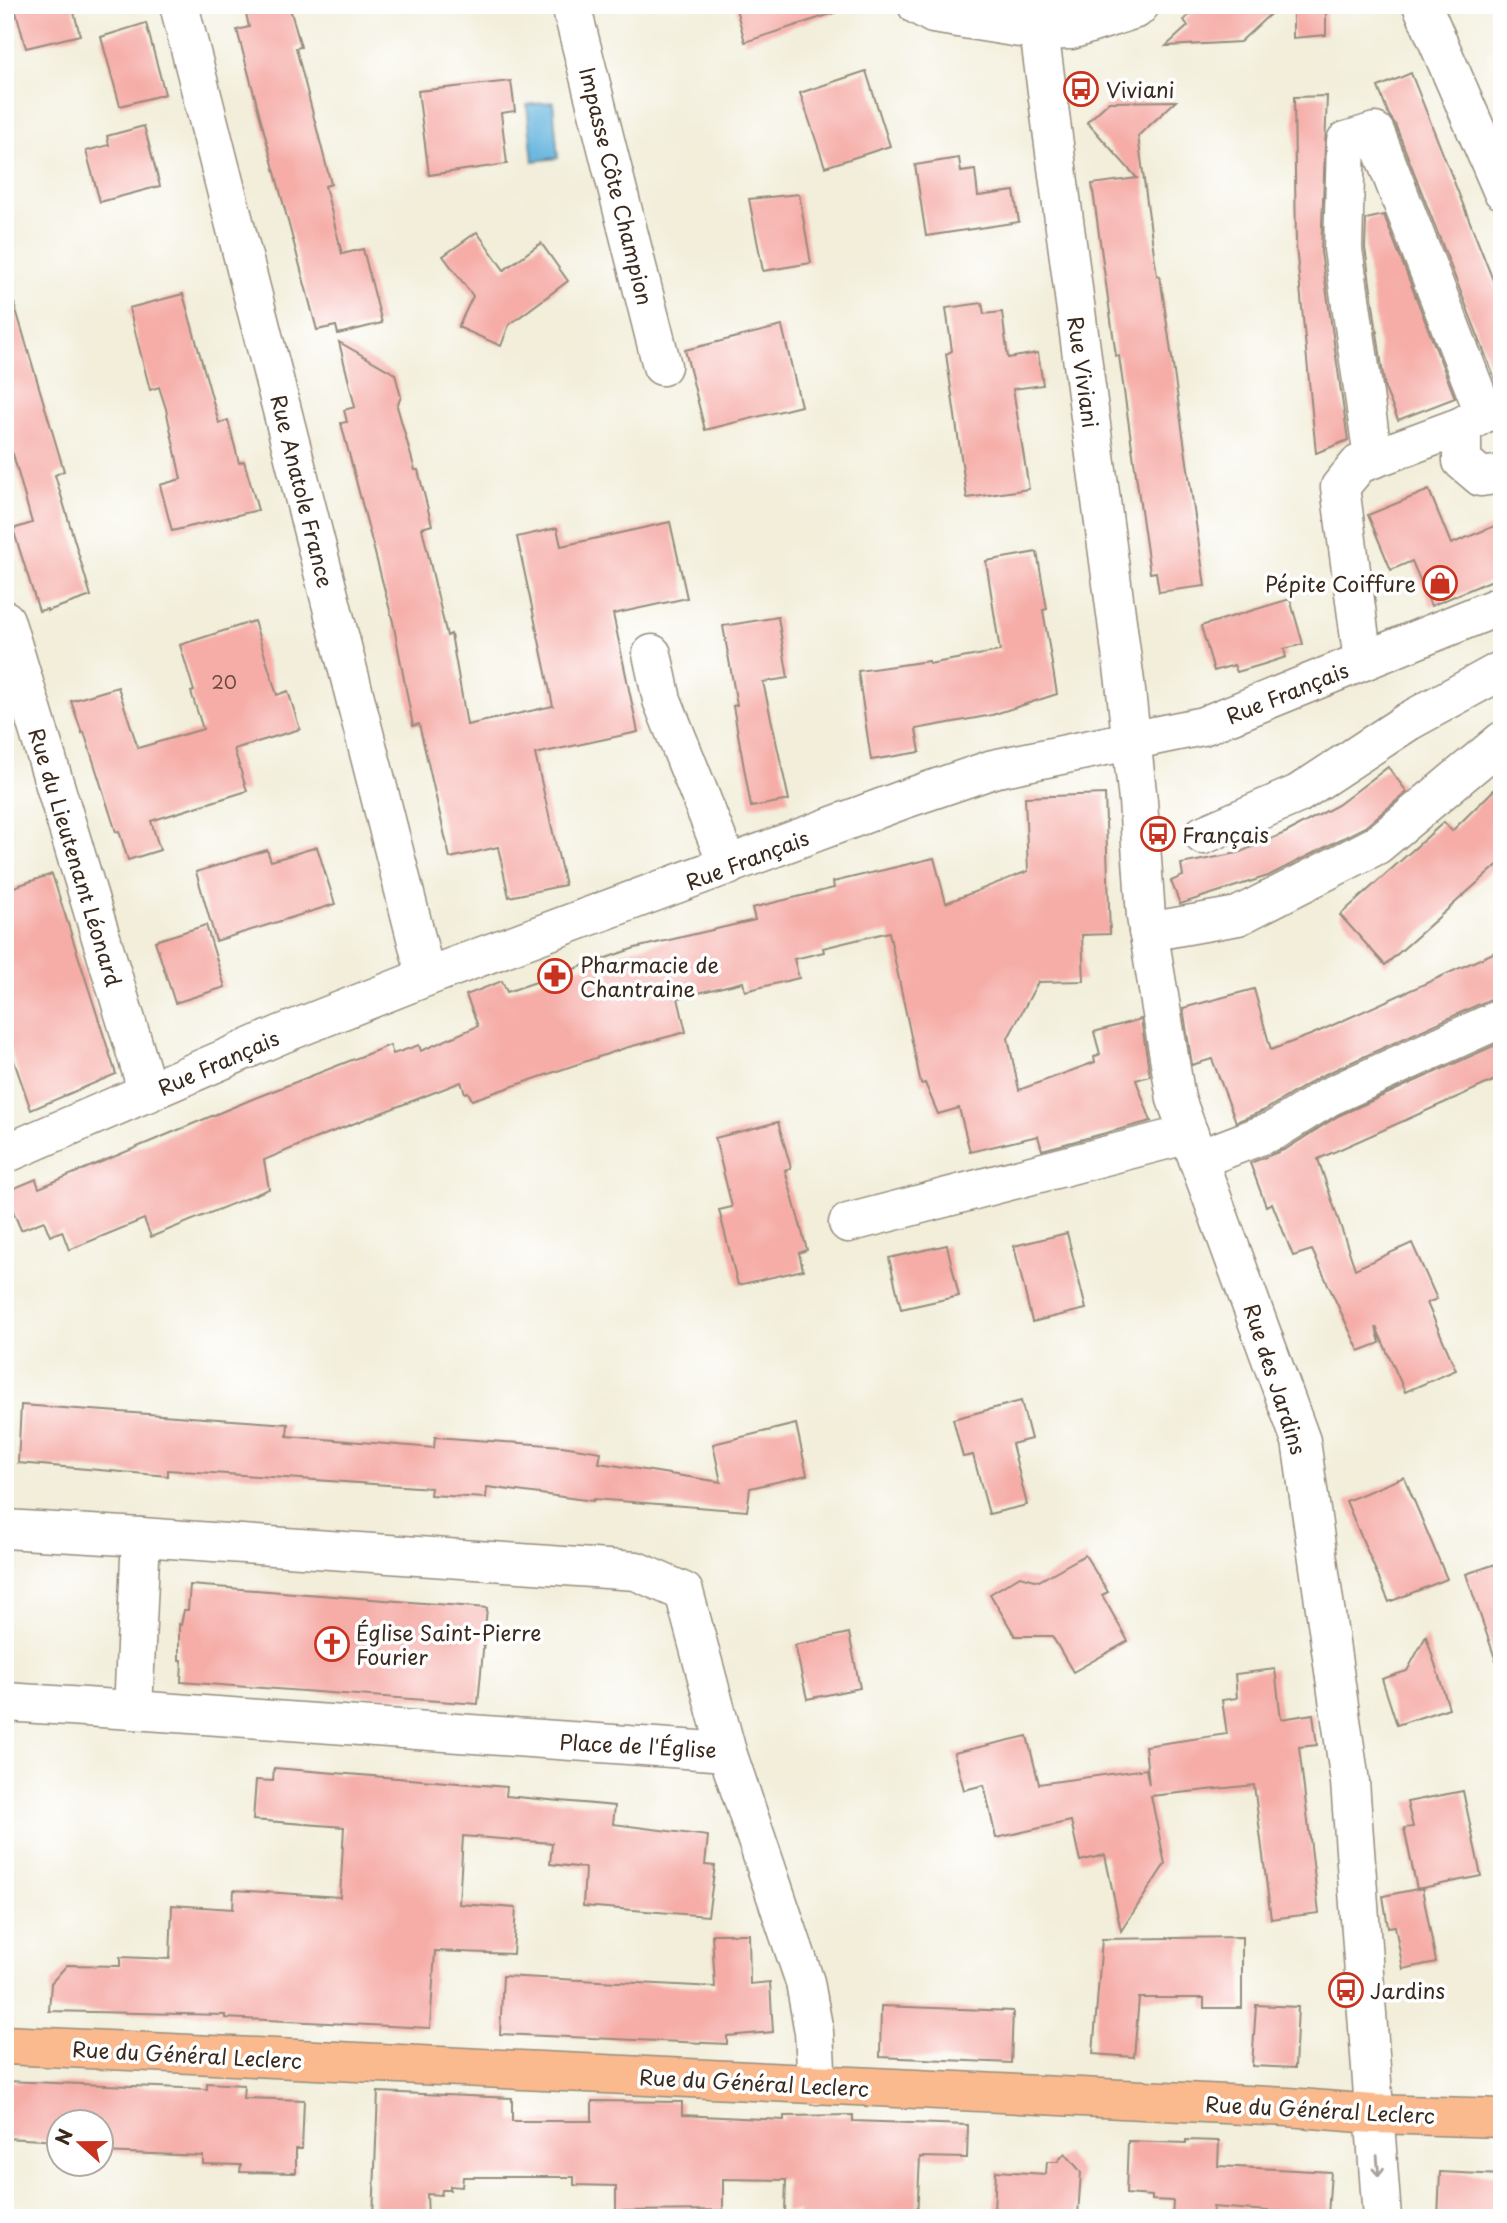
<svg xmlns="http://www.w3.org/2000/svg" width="1507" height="2223" font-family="'Playpen Sans',sans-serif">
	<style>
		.water { fill: #62b3dd; stroke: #4e6e7e; stroke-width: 2 }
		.building { fill: #f6ada8 }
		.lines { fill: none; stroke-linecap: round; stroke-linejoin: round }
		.minor-casing { stroke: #968c7c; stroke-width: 41 }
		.major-casing { stroke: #968c7c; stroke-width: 41 }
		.minor { stroke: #fff; stroke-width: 38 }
		.major { stroke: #fbba8d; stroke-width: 38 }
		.oneway { stroke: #a79f9a }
		.labels { text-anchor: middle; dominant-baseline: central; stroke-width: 7; stroke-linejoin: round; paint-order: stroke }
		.number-label { font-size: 18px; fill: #6a4b40 }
		.poi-label { font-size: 21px; fill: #3b2a1e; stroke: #fff; text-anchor: start }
		.street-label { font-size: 21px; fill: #3b2a1e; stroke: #fff }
	</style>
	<rect width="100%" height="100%" fill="#fff"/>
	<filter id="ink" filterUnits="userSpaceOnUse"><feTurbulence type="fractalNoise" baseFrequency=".0143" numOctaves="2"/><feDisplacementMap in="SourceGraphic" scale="14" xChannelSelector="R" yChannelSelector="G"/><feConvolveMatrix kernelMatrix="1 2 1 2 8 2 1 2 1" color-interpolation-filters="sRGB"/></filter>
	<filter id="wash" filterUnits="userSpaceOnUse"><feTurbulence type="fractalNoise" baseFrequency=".00686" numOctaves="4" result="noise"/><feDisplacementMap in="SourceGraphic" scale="28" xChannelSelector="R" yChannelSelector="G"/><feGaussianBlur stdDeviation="1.57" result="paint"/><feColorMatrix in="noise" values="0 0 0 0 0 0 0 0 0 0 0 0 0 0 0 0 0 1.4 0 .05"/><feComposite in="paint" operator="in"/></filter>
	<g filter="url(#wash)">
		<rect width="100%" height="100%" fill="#f2eeda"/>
		<polygon class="water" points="553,102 558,158 533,161 527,105"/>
		<g id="blocks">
			<g class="building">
				<polygon points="14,5 72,5 80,35 26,48"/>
				<polygon points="244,5 289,5 301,47 296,48 331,184 325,186 342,254 363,249 382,323 338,334 336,326 317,330 237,30 249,27"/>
				<polygon points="735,5 836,5 837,12 745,42"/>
				<polygon points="1200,5 1280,5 1240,42 1166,46 1188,26 1184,20"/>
				<polygon points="1293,5 1326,5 1326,35 1293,38"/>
				<polygon points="146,23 165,94 120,106 101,37"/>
				<polygon points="866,71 890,146 825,167 800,93"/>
				<polygon points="1411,73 1502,303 1502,380 1496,382 1395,124 1389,115 1378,87"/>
				<polygon points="511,81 515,111 501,113 507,164 429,175 418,91"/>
				<polygon points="1327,96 1321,252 1348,440 1316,453 1296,246 1294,97"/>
				<polygon points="1176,101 1138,136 1157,276 1160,276 1205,586 1159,592 1156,572 1150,573 1119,356 1116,356 1092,184 1137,178 1087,122 1109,102"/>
				<polygon points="144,126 160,186 100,202 86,151 109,145 107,136"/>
				<polygon points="959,158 961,172 975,170 978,196 1014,191 1019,222 926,236 915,165"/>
				<polygon points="799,194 811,263 763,271 749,199"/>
				<polygon points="1384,215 1455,398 1398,420 1385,389 1365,248 1366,219"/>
				<polygon points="477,232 504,270 541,243 568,281 509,325 501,346 458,327 473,296 443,256"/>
				<polygon points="183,294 219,423 228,420 239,463 244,461 258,510 172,531 160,485 181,479 166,409 159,387 150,390 129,308"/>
				<polygon points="14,303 64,471 55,475 91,596 47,611 47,609 39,611 13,529 32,523 13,454 5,456 5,304"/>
				<polygon points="982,303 984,314 1002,312 1008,358 1038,353 1043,385 1013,389 1029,489 967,498 946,354 952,351 946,308"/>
				<polygon points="782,326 801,406 705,430 685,350"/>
				<polygon points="339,342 395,374 401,397 397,406 415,470 418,470 432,525 422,528 447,636 451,634 467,725 553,706 517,537 557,528 561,546 670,522 687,598 613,614 638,732 535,754 565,885 509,897 498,847 450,858 419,724 413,726 393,622 341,423 347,422 344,410 355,407"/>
				<polygon points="1429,490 1451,544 1502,523 1502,576 1431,606 1412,561 1391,570 1368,515"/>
				<polygon points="1037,552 1047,609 1043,610 1057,694 992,715 916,729 920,752 871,760 858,671 929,661 929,664 1000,651 986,561"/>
				<polygon points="1290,599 1303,644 1284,649 1286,657 1261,665 1237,672 1234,665 1214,671 1201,626"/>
				<polygon points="778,617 788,678 763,682 789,800 751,807 733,706 737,705 723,626"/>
				<polygon points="254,621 277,695 288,691 300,729 234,749 247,791 151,821 160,850 128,860 119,831 116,832 84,732 82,733 71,701 118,687 138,748 203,729 191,692 194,691 180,645"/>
				<polygon points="1388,767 1407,792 1365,827 1268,876 1180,904 1171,881 1183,876 1181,864 1238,853 1287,832 1338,805"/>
				<polygon points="1502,782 1502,861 1385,965 1340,915 1444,822 1452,831"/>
				<polygon points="1105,794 1110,934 1082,935 1084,981 1038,982 1008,1038 1019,1090 1095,1062 1094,1057 1100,1054 1094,1032 1141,1019 1150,1076 1136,1080 1151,1121 1042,1150 1038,1136 970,1152 959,1108 938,1114 925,1083 921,1084 889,932 823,948 824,952 794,959 799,978 745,991 743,982 678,998 686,1032 625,1048 472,1100 468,1092 465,1093 461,1082 319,1137 264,1160 269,1189 151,1237 144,1219 69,1250 62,1231 50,1236 44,1221 21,1230 5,1192 36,1179 39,1188 255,1098 390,1045 393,1054 419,1045 421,1051 478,1026 466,995 502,981 507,992 635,948 755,920 752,908 834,888 833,882 934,858 946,903 1028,871 1025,797"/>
				<polygon points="317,847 335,904 216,941 196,872 267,850 271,861"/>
				<polygon points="52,874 116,1074 31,1110 5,1035 5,890"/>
				<polygon points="206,925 225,987 175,1003 155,941"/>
				<polygon points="1502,949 1502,997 1493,998 1319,1077 1265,1110 1236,1122 1212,1059 1192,1065 1183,1008 1254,989 1271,1050 1313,1034"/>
				<polygon points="1502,1042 1502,1077 1318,1159 1355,1269 1412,1243 1437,1299 1427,1303 1456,1370 1405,1392 1376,1327 1380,1343 1359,1351 1312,1250 1293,1256 1272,1203 1266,1206 1250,1163 1286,1149 1338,1116"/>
				<polygon points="778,1122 791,1168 785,1170 807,1250 799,1253 803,1270 738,1285 719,1210 732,1207 715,1138"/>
				<polygon points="1067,1233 1086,1309 1032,1322 1014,1246"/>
				<polygon points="947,1245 959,1296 901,1309 889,1258"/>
				<polygon points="1021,1401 1031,1439 1012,1444 1027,1505 989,1514 973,1455 963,1457 953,1419"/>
				<polygon points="21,1405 288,1424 287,1436 434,1448 435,1437 562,1446 601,1452 599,1463 721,1482 713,1444 796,1424 807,1475 750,1488 747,1511 594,1499 593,1501 487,1487 486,1498 430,1495 431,1488 168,1470 168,1476 18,1463"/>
				<polygon points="1404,1477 1447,1579 1389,1602 1346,1501"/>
				<polygon points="1085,1555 1108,1592 1102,1595 1128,1641 1073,1672 1052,1636 1015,1636 990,1594 1020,1576 1039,1581"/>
				<polygon points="1502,1562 1502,1661 1496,1661 1466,1574"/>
				<polygon points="190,1585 487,1608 478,1704 181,1682 182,1660 179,1660 179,1624 181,1625 184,1610 188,1610"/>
				<polygon points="849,1633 860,1688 807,1699 795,1645"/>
				<polygon points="1426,1636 1449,1708 1397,1725 1382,1679 1407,1671"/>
				<polygon points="1275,1669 1281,1719 1313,1714 1317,1745 1299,1747 1319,1913 1271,1919 1254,1785 1151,1796 1165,1864 1121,1931 1105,1855 1080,1861 1071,1821 996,1838 984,1785 964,1790 954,1753 1027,1736 1039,1784 1146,1769 1149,1785 1145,1746 1227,1734 1222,1700 1237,1698 1235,1674"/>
				<polygon points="274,1768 507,1787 506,1796 615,1806 613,1824 708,1836 705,1865 715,1866 708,1916 583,1906 585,1868 550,1864 552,1843 463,1836 459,1904 516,1908 513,1954 435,1951 430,2028 225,2018 225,2015 49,2011 51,1983 67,1965 120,1966 120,1957 170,1959 172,1905 233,1909 234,1890 340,1897 344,1827 253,1820 256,1780 273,1781"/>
				<polygon points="1463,1791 1481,1876 1417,1889 1404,1828 1413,1827 1407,1802"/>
				<polygon points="1422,1888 1436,1962 1403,1969 1395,1926 1388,1927 1383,1896"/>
				<polygon points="712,1934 749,1934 750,1984 770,1982 773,2032 727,2036 727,2044 500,2034 503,1976 715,1987"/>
				<polygon points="1242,1937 1242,2008 1204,2008 1204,1998 1139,1998 1134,2057 1093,2054 1102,1939"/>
				<polygon points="1256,2005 1298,2007 1295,2068 1252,2066"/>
				<polygon points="881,2006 1013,2011 1011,2063 880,2057"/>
				<polygon points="5,2081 207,2089 207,2083 244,2085 243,2098 304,2100 302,2149 296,2149 296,2173 240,2172 241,2165 203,2164 203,2156 102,2152 102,2122 60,2122 60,2141 5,2138"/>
				<polygon points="378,2092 512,2098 512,2121 592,2121 592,2101 682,2102 682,2115 784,2120 784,2116 853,2115 853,2121 968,2125 967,2158 920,2157 917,2218 799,2218 799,2212 785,2212 786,2180 723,2179 723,2210 616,2211 616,2186 574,2185 574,2177 463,2177 462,2187 450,2186 450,2190 442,2190 441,2195 427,2194 428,2218 373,2218"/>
				<polygon points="1186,2140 1219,2141 1218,2166 1331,2172 1328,2215 1213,2207 1212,2218 1172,2218 1173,2201 1152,2200 1152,2196 1126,2194 1128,2141 1186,2143"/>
				<polygon points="1065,2153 1081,2172 1078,2215 994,2211 996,2171 1046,2174 1047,2162 1057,2162"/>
				<polygon points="1440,2172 1502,2175 1502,2218 1438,2218"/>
			</g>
		</g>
	</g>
	<g filter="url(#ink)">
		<use href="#blocks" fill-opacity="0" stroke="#968c7c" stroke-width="2"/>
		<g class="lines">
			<g class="minor-casing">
				<g id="minor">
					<polyline points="179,5 426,977"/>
					<polyline points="571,5 662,366"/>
					<polyline points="917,5 933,14 1039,31 1071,30 1136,9 1140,5"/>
					<polyline points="1039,5 1039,31 1125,682 1138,801 1146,917 1176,1099 1301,1441 1350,1782 1382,2218"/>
					<polyline points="1422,5 1502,190"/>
					<polyline points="1481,415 1462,426 1462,461 1481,477 1502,474"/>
					<polyline points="1373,458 1343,249 1346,141 1375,132 1484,413"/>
					<polyline points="5,620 148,1093"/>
					<polyline points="652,654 662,700 728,866"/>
					<polyline points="1363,661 1340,487 1359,464 1462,426"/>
					<polyline points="1203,835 1298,794 1409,721 1502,670"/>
					<polyline points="1148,932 1238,916 1377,845 1502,741"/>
					<polyline points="5,1154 282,1034 426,977 905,799 993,769 1203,726 1502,605"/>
					<polyline points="1199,1159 1275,1130 1328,1097 1502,1018"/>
					<polyline points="848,1223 1189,1134"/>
					<polyline points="5,1529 141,1537 133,1710 5,1702"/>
					<polyline points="133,1710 727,1752 684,1592 636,1571 141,1537"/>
					<polyline points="727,1752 805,1982 814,2032 817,2085"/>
				</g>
			</g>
			<g class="major-casing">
				<polyline id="major" points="5,2045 1288,2107 1373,2114 1502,2118"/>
			</g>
			<use href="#minor" class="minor"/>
			<use href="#major" class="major"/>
		</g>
		<defs><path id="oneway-shaft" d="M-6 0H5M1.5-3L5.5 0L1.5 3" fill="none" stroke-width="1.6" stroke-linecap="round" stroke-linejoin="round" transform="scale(1.75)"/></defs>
		<use class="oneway" href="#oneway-shaft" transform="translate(1378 2166) rotate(85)"/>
	</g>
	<defs>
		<g id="bus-ring" transform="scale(1.75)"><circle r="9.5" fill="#fff" stroke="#c8321e" stroke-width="1.5"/><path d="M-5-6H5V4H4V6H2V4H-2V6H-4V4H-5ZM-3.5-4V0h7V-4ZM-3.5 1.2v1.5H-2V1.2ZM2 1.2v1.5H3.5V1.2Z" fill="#c8321e"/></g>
		<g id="shop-ring" transform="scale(1.75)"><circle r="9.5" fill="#fff" stroke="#c8321e" stroke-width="1.5"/><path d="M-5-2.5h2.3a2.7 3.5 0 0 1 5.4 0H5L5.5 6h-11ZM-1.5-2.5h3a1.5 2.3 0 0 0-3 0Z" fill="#c8321e"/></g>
		<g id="pharmacy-ring" transform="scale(1.75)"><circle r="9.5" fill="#fff" stroke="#c8321e" stroke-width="1.5"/><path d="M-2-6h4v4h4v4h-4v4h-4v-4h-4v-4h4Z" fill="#c8321e"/></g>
		<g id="church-ring" transform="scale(1.75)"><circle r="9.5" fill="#fff" stroke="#c8321e" stroke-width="1.5"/><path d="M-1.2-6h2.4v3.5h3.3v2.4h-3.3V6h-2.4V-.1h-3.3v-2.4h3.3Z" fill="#c8321e"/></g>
	</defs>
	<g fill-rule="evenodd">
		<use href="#bus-ring" x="1081" y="89"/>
		<use href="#shop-ring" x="1440" y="583"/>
		<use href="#bus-ring" x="1158" y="834"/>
		<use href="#pharmacy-ring" x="555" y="976"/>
		<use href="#church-ring" x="332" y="1644"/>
		<use href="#bus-ring" x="1346" y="1990"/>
	</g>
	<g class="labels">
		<g class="number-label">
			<text x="224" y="681">20</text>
		</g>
		<g class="poi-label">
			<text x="1106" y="89">Viviani</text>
			<text x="1416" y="583" text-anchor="end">Pépite Coiffure</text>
			<text x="1182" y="834">Français</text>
			<text x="580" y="964">Pharmacie de<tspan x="580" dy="24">Chantraine</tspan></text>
			<text x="356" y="1632">Église Saint-Pierre<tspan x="356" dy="24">Fourier</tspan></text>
			<text x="1370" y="1990">Jardins</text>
		</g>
		<g class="street-label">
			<text transform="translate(617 186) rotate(76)">Impasse Côte Champion</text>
			<text transform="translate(1084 372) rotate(82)">Rue Viviani</text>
			<text transform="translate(303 491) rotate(76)">Rue Anatole France</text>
			<text transform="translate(1287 692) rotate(-22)">Rue Français</text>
			<text transform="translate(76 857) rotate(73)">Rue du Lieutenant Léonard</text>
			<text transform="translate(747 859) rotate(-21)">Rue Français</text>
			<text transform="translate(218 1062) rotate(-24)">Rue Français</text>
			<text transform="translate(1276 1379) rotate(72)">Rue des Jardins</text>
			<text transform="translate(638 1745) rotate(3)">Place de l'Église</text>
			<text transform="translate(187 2054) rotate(3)">Rue du Général Leclerc</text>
			<text transform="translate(754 2082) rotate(3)">Rue du Général Leclerc</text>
			<text transform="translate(1320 2109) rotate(3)">Rue du Général Leclerc</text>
		</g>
	</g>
	<rect width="1507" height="2223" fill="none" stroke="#fff" stroke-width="28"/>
	<g transform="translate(80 2143) rotate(291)"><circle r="33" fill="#ffffff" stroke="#b1aaa5" stroke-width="2"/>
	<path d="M0-5L12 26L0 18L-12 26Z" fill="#c8321e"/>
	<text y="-10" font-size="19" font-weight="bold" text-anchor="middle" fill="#3b2a1e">N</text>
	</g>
</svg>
